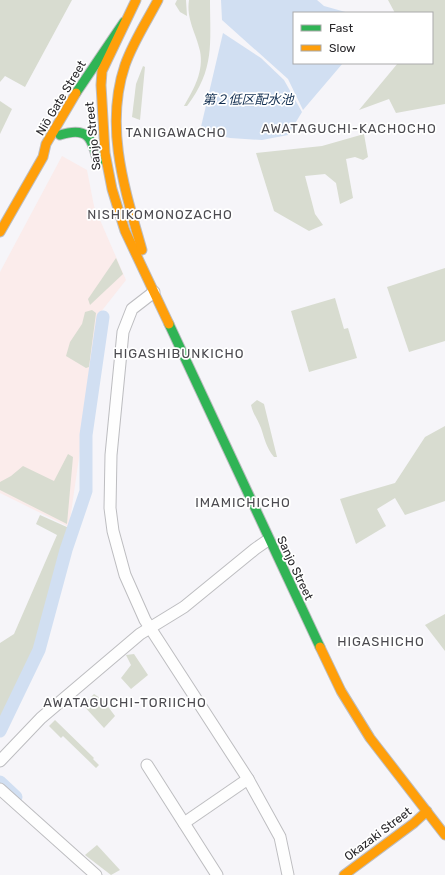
<svg xmlns="http://www.w3.org/2000/svg" width="445" height="875" font-family="Rubik,'Noto Sans JP',sans-serif">
	<style>
		.industrial { fill: #fbeceb }
		.green { fill: #d8dcd0 }
		.water { fill: #d1dff2 }
		.lines { fill: none; stroke-linecap: round; stroke-linejoin: round }
		.canal { stroke: #d1dff2; stroke-width: 13 }
		.street-casing { stroke: #bdbdc0; stroke-width: 13 }
		.fast-casing { stroke: #bdbdc0; stroke-width: 11 }
		.slow-casing { stroke: #bdbdc0; stroke-width: 11 }
		.street { stroke: #fefefe; stroke-width: 11 }
		.fast { stroke: #30b455; stroke-width: 9 }
		.slow { stroke: #ff9f0a; stroke-width: 9 }
		.labels { text-anchor: middle; dominant-baseline: central; stroke-width: 3.5; stroke-linejoin: round; paint-order: stroke }
		.street-label { font-size: 12px; fill: #28272a; stroke: #fff }
		.water-label { font-size: 13px; font-style: italic; fill: #112e50; stroke: #fff }
		.neighbourhood-label { font-size: 13px; letter-spacing: 1px; fill: #4c4b50; stroke: #fff }
	</style>
	<rect width="100%" height="100%" fill="#f6f5f9"/>
	<polygon class="industrial" points="62,156 87,170 94,206 126,280 100,313 69,527 0,493 0,272"/>
	<g class="green">
		<polygon points="0,0 72,0 25,87 5,76 0,82"/>
		<polygon points="177,0 186,0 187,16 180,12 175,4"/>
		<path d="M 189,0 L 210,0 C 210,44 215,69 187,106 L 184,106 C 194,89 204,71 200,51 C 196,33 186,19 189,0 Z"/>
		<polygon points="388,0 445,0 445,104 396,113 389,99 359,110 398,63 432,63 432,13 395,13"/>
		<polygon points="143,66 145,67 140,120 132,117 136,84"/>
		<polygon points="0,101 12,109 0,134"/>
		<polygon points="364,134 368,157 363,160 355,157 346,159 353,198 340,204 336,183 325,174 305,176 315,214 323,225 309,231 274,211 256,153 322,146"/>
		<polygon points="116,258 123,274 90,305 88,299"/>
		<polygon points="445,268 445,341 409,352 387,287"/>
		<polygon points="335,298 344,329 348,328 357,358 309,372 291,311"/>
		<polygon points="92,310 96,313 89,367 86,368 66,356 70,342 82,324 85,312"/>
		<path d="M 257,400 L 264,404 L 277,457 L 274,457 C 266,447 265,440 261,428 C 258,420 253,414 251,405 Z"/>
		<polygon points="445,426 445,501 405,515 395,498 377,509 386,526 356,544 340,499 395,483 425,437"/>
		<polygon points="68,454 73,457 67,524 0,490 0,482 11,476 23,466 54,481"/>
		<polygon points="40,515 69,528 57,570 56,582 39,629 33,650 0,726 0,643 14,634 57,535 36,524"/>
		<polygon points="445,614 445,651 425,625"/>
		<polygon points="134,654 148,675 131,689 121,678 131,665 126,655"/>
		<polygon points="94,694 103,700 115,716 104,728 83,705"/>
		<polygon points="55,720 94,758 93,759 99,765 96,768 63,736 61,738 49,726"/>
		<polygon points="97,845 120,870 111,875 85,855"/>
	</g>
	<g class="water">
		<polygon points="221,0 317,0 324,6 349,13 294,13 294,63 343,63 303,110 288,79 222,20"/>
		<polygon points="223,33 261,58 284,80 302,112 288,135 262,140 230,138 200,131"/>
	</g>
	<g class="lines">
		<g class="canal">
			<polyline points="0,731 39,650 66,550 86,491 86,435 103,317"/>
			<polyline points="0,782 16,797"/>
		</g>
		<g class="street-casing">
			<g id="street">
				<polyline points="154,292 132,309 123,332 111,455 110,508 113,531 125,575 145,620 248,779 280,837 288,875"/>
				<polyline points="0,761 41,718 140,634 184,607 255,549 268,540"/>
				<polyline points="147,765 217,875"/>
				<polyline points="0,789 96,875"/>
				<polyline points="184,823 248,779"/>
			</g>
		</g>
		<g class="fast-casing">
			<g id="fast">
				<polyline points="76,93 124,22"/>
				<path d="M 60,135 C 88,126 92,138 98,163"/>
				<polyline points="169,324 320,647"/>
			</g>
		</g>
		<g class="slow-casing">
			<g id="slow">
				<polyline points="136,0 102,71 101,85 105,153 112,189 125,231 169,324"/>
				<polyline points="0,232 43,157 46,144 76,93"/>
				<path d="M 142,250 C 125,190 104,127 125,65 C 133,42 147,21 158,0"/>
				<polyline points="320,647 341,691 370,738 445,835"/>
				<polyline points="344,875 414,823 427,811"/>
			</g>
		</g>
		<use href="#street" class="street"/>
		<use href="#fast" class="fast"/>
		<use href="#slow" class="slow"/>
	</g>
	<g class="labels">
		<g class="street-label">
			<text transform="translate(61 98) rotate(-59)">Niō Gate Street</text>
			<text transform="translate(93 136) rotate(-96)">Sanjo Street</text>
			<text transform="translate(295 568) rotate(65)">Sanjo Street</text>
			<text transform="translate(378 834) rotate(-37)">Okazaki Street</text>
		</g>
		<g class="water-label">
			<text x="248" y="99">第２低区配水池</text>
		</g>
		<g class="neighbourhood-label">
			<text x="349" y="128">AWATAGUCHI-KACHOCHO</text>
			<text x="176" y="132">TANIGAWACHO</text>
			<text x="160" y="214">NISHIKOMONOZACHO</text>
			<text x="179" y="353">HIGASHIBUNKICHO</text>
			<text x="243" y="502">IMAMICHICHO</text>
			<text x="381" y="641">HIGASHICHO</text>
			<text x="125" y="702">AWATAGUCHI-TORIICHO</text>
		</g>
	</g>
	<rect x="293" y="12" width="140" height="52" fill="#ffffff" stroke="#a9a9aa"/>
	<rect x="301" y="25" width="20" height="6" fill="#30b455" stroke="#a9a9aa"/>
	<text x="329" y="32" font-size="12" fill="#28272a">Fast</text>
	<rect x="301" y="45" width="20" height="6" fill="#ff9f0a" stroke="#a9a9aa"/>
	<text x="329" y="52" font-size="12" fill="#28272a">Slow</text>
</svg>
